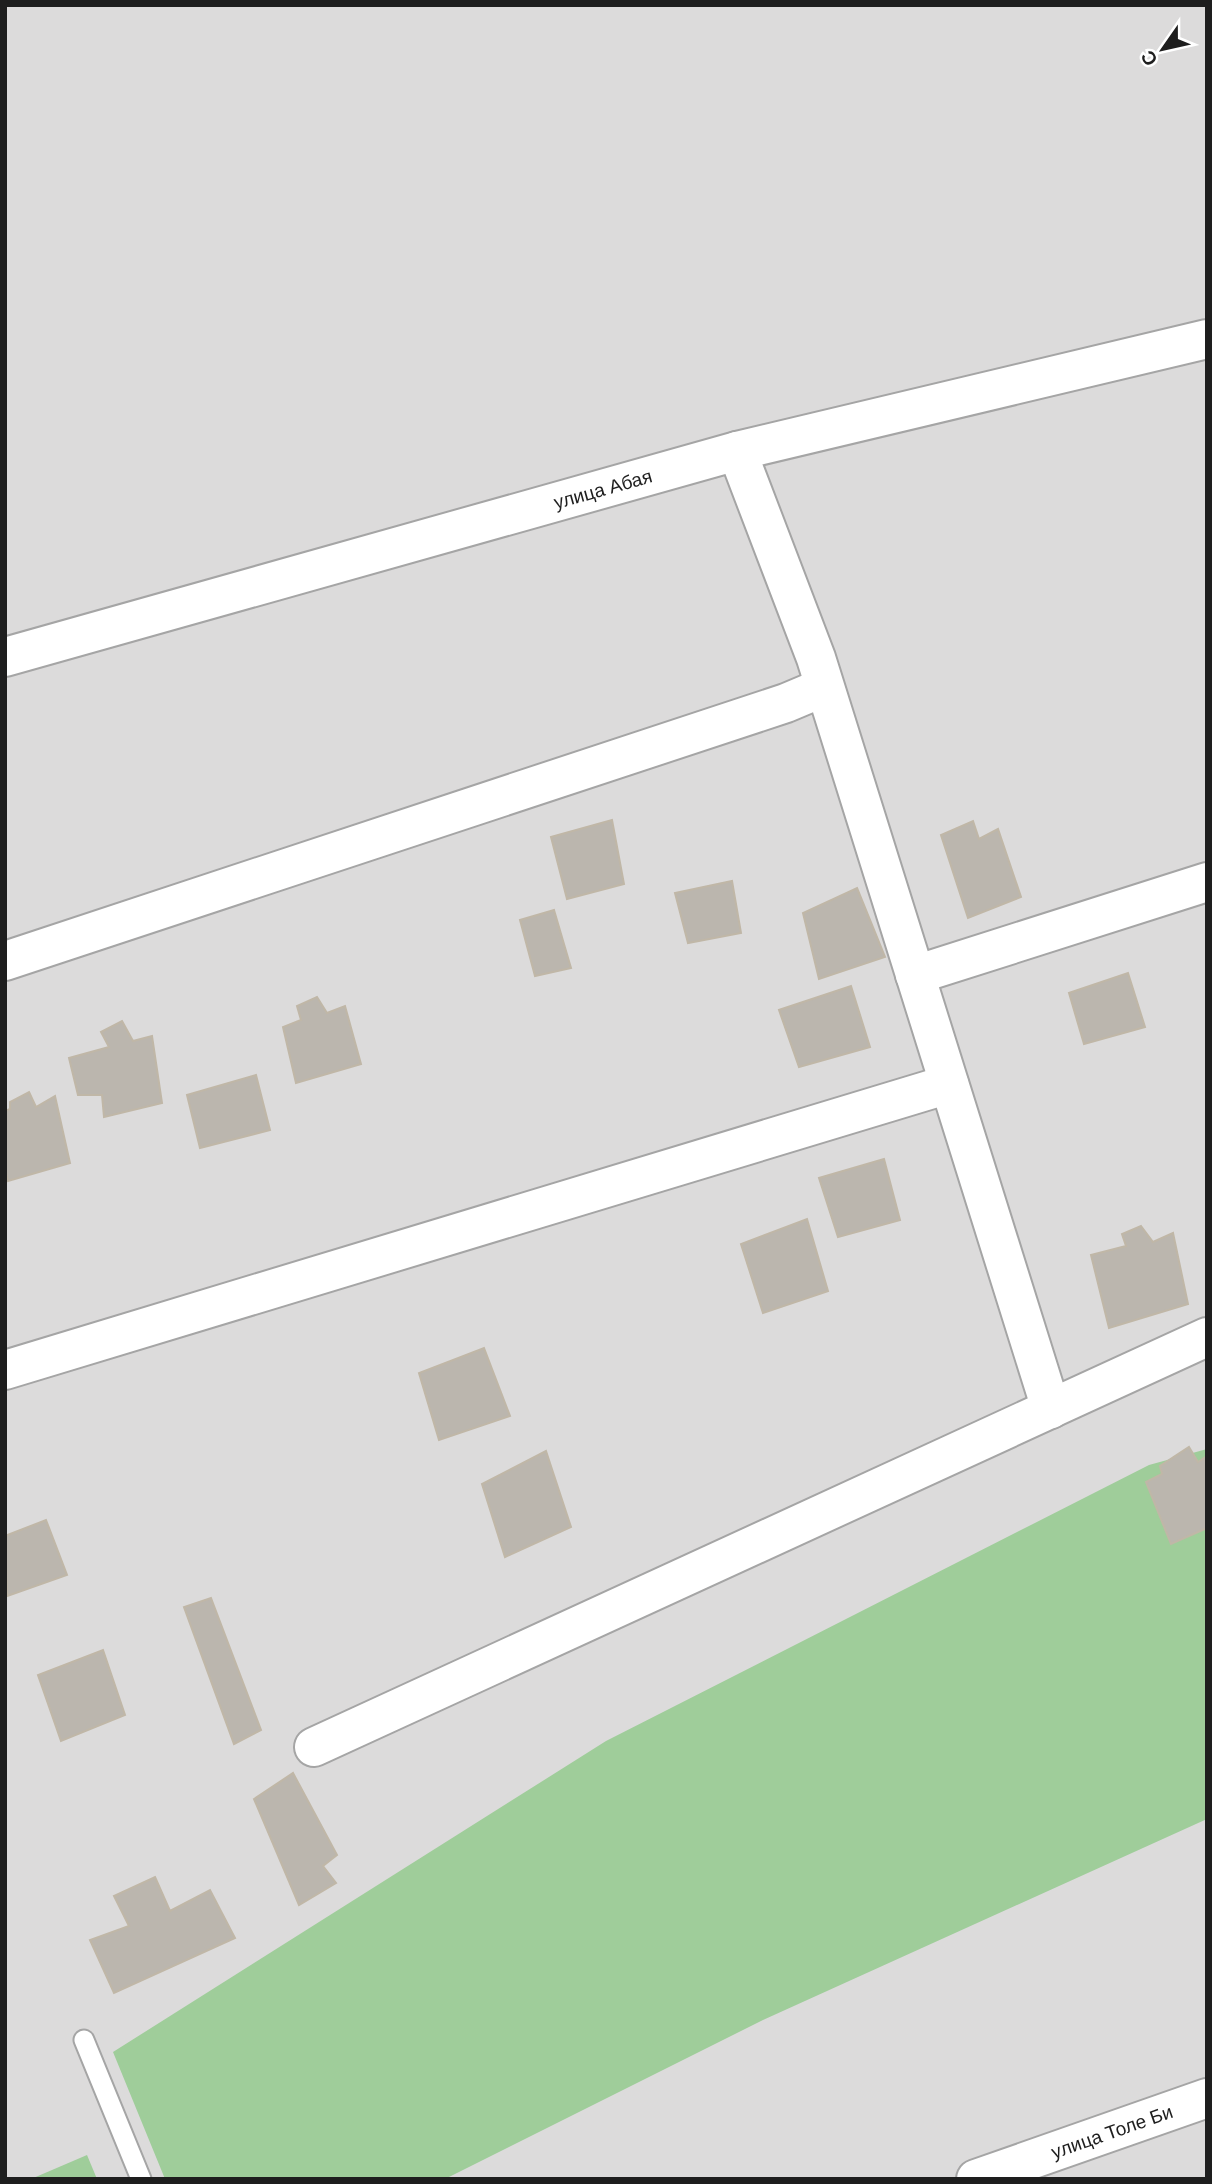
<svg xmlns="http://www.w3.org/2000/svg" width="1212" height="2184" font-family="'DM Sans',sans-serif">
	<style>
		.residential { fill: #dcdbdb }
		.forest { fill: #9fcd9a }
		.building { fill: #bbb6ae; stroke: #c0b7a7; stroke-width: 2 }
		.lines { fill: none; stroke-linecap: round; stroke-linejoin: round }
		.service-casing { stroke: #a5a5a5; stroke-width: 23 }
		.minor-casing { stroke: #a5a5a5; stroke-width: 42 }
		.service { stroke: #fff; stroke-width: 19 }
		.minor { stroke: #fff; stroke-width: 38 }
		.labels { text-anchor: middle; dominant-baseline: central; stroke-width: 5; stroke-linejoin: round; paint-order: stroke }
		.street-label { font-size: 19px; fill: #1e1e1e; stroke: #fff }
	</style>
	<rect width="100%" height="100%" fill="#efede4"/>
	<rect class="residential" x="5" y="5" width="1202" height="2174"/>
	<g class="forest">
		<polygon points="1207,1449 1207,1819 763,2020 445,2179 165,2179 113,2052 606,1741 1149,1465"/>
		<polygon points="87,2155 97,2179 31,2179"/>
	</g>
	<g class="building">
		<polygon points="612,820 624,884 567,899 551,837"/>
		<polygon points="973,821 979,839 998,829 1021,897 968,918 941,835"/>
		<polygon points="732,881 741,933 688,943 675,893"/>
		<polygon points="857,888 885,957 819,979 803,913"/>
		<polygon points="554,910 571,968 535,976 520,920"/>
		<polygon points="1128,973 1145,1027 1084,1044 1069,993"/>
		<polygon points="851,986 870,1047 799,1067 779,1010"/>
		<polygon points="317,997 327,1013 345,1006 361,1064 296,1083 283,1027 301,1020 297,1006"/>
		<polygon points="122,1021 133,1041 152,1036 162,1103 104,1117 102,1095 78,1095 69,1058 109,1047 101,1032"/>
		<polygon points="256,1075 270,1130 200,1148 187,1095"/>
		<polygon points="29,1092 36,1107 55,1096 70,1163 8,1181 5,1169 5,1111 10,1109 10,1102"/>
		<polygon points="884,1159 900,1220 838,1237 819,1178"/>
		<polygon points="807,1219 828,1291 763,1313 741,1244"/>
		<polygon points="1141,1226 1153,1242 1173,1233 1188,1304 1109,1328 1091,1255 1126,1246 1122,1234"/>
		<polygon points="484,1348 510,1416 439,1440 419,1373"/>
		<polygon points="1189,1447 1198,1462 1207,1456 1207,1528 1171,1544 1146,1482 1162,1474 1160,1466"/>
		<polygon points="546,1451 571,1527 505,1557 482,1484"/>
		<polygon points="46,1520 67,1575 7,1596 5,1536"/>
		<polygon points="211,1598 261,1730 234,1744 184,1607"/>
		<polygon points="103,1650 125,1715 61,1741 38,1675"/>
		<polygon points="293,1773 337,1855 323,1866 336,1883 299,1905 254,1799"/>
		<polygon points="155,1877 170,1911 210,1890 235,1938 114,1993 90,1940 129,1926 114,1896"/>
	</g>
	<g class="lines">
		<g class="service-casing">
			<polyline id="service" points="84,2040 141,2179"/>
		</g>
		<g class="minor-casing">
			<g id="minor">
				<polyline points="737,451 816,658 1051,1409"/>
				<path id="s1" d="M 5,657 L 737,451 L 1207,339"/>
				<polyline points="5,961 786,703 824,687"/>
				<polyline points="915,975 1207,882"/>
				<polyline points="5,1370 949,1084"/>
				<polyline points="314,1747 1207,1337"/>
				<path id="s2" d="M 976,2179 L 1207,2098"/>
			</g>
		</g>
		<use href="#service" class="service"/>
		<use href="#minor" class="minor"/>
	</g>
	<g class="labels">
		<g class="street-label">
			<text stroke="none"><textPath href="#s1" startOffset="621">улица Абая</textPath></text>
			<text stroke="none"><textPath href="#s2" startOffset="144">улица Толе Би</textPath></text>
		</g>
	</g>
	<rect width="1212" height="2184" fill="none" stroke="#1e1e1e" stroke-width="14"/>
	<g transform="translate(1163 49) rotate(236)" stroke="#ffffff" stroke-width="5" paint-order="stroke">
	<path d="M0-5L12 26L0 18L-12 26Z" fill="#1e1e1e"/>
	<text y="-10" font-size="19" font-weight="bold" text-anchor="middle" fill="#1e1e1e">С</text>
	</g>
</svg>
